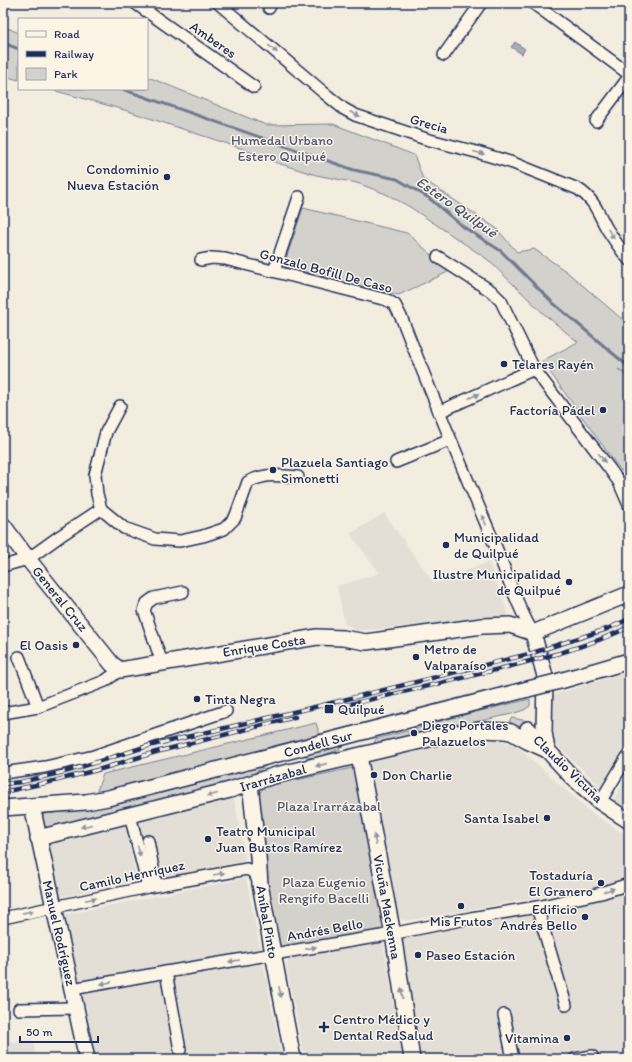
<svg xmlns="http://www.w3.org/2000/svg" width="632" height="1062" font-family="Itim,sans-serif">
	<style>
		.built { fill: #e3dfd6 }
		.green { fill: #d3d1cc; stroke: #778095 }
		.water { fill: #a9acb3; stroke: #707a91 }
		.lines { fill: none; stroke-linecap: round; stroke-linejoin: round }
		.stream { stroke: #707a91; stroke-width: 3 }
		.street-casing { stroke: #1b2f5e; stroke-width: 14 }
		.secondary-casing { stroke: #1b2f5e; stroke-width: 18 }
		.street { stroke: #fcf5e5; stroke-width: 11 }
		.secondary { stroke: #fcf5e5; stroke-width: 15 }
		.rail-casing { stroke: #1b2f5e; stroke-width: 4.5 }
		.rail { stroke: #fcf5e5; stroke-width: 3; stroke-dasharray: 9; stroke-linecap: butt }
		.secondary-bridge-casing { stroke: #1b2f5e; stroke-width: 18; stroke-linecap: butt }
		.secondary-bridge { stroke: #fcf5e5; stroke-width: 15 }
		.oneway { fill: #8c92a2 }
		.poi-dot { fill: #1b2f5e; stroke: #fcf5e5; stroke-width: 1.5 }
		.labels { text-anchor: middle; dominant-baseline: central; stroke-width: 3; stroke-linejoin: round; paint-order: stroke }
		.street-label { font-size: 14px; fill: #1b2f5e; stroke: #fcf5e5 }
		.park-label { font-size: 14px; fill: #49587a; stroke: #fcf5e5 }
		.poi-label { font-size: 14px; fill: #1b2f5e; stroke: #fcf5e5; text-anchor: start }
		.water-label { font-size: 15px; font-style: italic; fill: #465478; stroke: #fcf5e5 }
	</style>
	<rect width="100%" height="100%" fill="#f3ede0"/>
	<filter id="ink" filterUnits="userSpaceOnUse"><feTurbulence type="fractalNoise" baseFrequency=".025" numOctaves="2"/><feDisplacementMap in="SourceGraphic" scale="8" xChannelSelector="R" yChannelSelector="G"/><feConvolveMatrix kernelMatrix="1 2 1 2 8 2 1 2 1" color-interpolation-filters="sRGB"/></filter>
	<g filter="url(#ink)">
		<g class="built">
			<polygon points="629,467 629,487 621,471"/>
			<polygon points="384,513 434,583 489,562 508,614 506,617 356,631 349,625 345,625 337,586 380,573 350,534"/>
			<polygon points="629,671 629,740 601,787 551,740 551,696"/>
			<polygon points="498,740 513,744 519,748 589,811 629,837 629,876 599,886 577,890 406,921 399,918 368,760 429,748 475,741"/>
			<polygon points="629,774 629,810 613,800"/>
			<polygon points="230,797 234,799 243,844 245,858 241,862 150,879 139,820"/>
			<polygon points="122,824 125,827 137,880 61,897 57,896 46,848 49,842"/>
			<polygon points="246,878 282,1058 161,1055 161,1059 94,1059 62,917 63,915"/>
			<polygon points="629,890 629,1059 422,1059 403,952 402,941 403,938 529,914 600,899"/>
			<polygon points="383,943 403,1059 305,1059 286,966 288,959"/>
			<polygon points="33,1040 36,1059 3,1059 3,1042"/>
		</g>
		<g class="green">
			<polygon points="3,26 19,33 19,80 3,76"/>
			<polygon points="147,77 153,79 266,125 333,124 414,155 423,179 496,228 517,252 534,249 567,272 629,325 629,375 618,369 629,378 629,467 621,471 542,361 578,342 544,314 487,259 410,207 386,194 357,183 316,175 277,163 240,148 128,111 49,89 147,89"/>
			<polygon points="303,208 407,233 450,271 399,295 287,268 284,265"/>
			<polygon points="530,699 530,706 524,710 512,714 420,734 415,729 447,719"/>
			<polygon points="512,718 528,721 530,725 524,727 513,726 513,724 509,721"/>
			<polygon points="316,723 320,735 96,793 103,774"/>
			<polygon points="407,731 411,736 375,743 374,742 376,739"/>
			<polygon points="339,746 340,749 316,758 306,757 305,755"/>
			<polygon points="266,766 248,777 140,806 48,828 43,825 40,819 44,814 97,808 125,802"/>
			<polygon points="352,768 356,772 385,931 286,948 277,946 254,805 258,795 264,787"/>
		</g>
		<polygon class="water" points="515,42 525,49 522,54 511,47"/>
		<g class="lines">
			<g class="stream">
				<polyline points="3,43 19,49"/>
				<polyline points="122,89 354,170 397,179 429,198 462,226 501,251 553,303 629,367"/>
			</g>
			<g class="street-casing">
				<g id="street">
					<polyline points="135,3 254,87"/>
					<path d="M 218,3 L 323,92 L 344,109 L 355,115 L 426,139 L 480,153 L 513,163 L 578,189 C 595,200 598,213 607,229 C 614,240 621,250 629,260"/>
					<polyline points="533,3 629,74"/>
					<polyline points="269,8 271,3"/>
					<polyline points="444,55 481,3"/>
					<polyline points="596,121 629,77"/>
					<polyline points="438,257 491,291 501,301 534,369 609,468 619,482 629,505"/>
					<path d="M 201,260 L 212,258 L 225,259 L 387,300 L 395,305 L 402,319 C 431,393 461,465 492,538 C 506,570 515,603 533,633"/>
					<polyline points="274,271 299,197"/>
					<polyline points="439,412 534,369"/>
					<polyline points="396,462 450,440"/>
					<path d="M 101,509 L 124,528 L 155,539 L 180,541 L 203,536 L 224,529 L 235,518 L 248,482 C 269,472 276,476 298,477"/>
					<polyline points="101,509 97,494 95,475 106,432 120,406"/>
					<polyline points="3,566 28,559 60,536 101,509"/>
					<polyline points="19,657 38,707"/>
					<polyline points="162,663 144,610 147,603 154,598 183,592"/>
					<polyline points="3,713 38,707 105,681 120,670"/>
					<polyline points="3,773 45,767 94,756 226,711"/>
					<polyline points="600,802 629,754"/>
					<polyline points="130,815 148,887"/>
					<polyline points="148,841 156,885"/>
					<polyline points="537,907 566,1005"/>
					<polyline points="3,918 148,887 247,869 253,872 259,882"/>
					<polyline points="166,972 180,1050"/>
					<polyline points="72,989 166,972 381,936 471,918 537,907 601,893 629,884"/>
					<polyline points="19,1009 76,1008"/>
					<polyline points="504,1015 513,1059"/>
					<polyline points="575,1059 592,1056"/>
				</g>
			</g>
			<g class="secondary-casing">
				<g id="secondary">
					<polyline points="3,525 28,559 112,664 120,670 317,637 343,638 366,642 482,626 510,625 533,633"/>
					<polyline points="533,633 545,676 544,732 547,750"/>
					<polyline points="533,633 629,594"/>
					<polyline points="560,681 629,661"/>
					<polyline points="528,729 571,776 600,802 629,821"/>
					<polyline points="359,756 394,940 412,1059"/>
					<polyline points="250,784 258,856 260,884 293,1059"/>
					<polyline points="32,806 87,1059"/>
					<polyline points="3,808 86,802 108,798 528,689"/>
					<polyline points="38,838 230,790 276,775 450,734 481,730 505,731 511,732 527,741 547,750"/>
				</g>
			</g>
			<use href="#street" class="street"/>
			<use href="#secondary" class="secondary"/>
			<g class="rail-casing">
				<g id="rail">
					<path d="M 342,706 C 394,694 447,682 499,669 C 542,658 588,647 629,627"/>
					<polyline points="3,784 21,782 68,771 148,746 319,706 529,654 607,629 629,619"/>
					<polyline points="3,792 50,782 101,769 156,752 295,717"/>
				</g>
			</g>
			<use href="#rail" class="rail"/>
			<g class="secondary-bridge-casing">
				<polyline id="secondary-bridge" points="528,689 560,681"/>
			</g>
			<use href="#secondary-bridge" class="secondary-bridge"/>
		</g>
		<defs><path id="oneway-solid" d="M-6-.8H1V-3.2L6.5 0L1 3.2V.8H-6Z"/></defs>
		<g class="oneway">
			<use href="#oneway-solid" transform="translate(273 49) rotate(40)"/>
			<use href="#oneway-solid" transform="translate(355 114) rotate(25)"/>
			<use href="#oneway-solid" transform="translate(479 153) rotate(15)"/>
			<use href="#oneway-solid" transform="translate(611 234) rotate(57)"/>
			<use href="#oneway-solid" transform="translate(474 396) rotate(-24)"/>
			<use href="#oneway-solid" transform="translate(602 458) rotate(53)"/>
			<use href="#oneway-solid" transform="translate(484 520) rotate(-113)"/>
			<use href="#oneway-solid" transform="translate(321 765) rotate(167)"/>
			<use href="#oneway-solid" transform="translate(212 795) rotate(166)"/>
			<use href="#oneway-solid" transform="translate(86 826) rotate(166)"/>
			<use href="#oneway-solid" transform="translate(375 840) rotate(-100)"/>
			<use href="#oneway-solid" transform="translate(139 851) rotate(76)"/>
			<use href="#oneway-solid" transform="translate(219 874) rotate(-10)"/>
			<use href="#oneway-solid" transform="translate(609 890) rotate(-18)"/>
			<use href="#oneway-solid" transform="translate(91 899) rotate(-12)"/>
			<use href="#oneway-solid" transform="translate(28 912) rotate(-11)"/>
			<use href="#oneway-solid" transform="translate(311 948) rotate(-10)"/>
			<use href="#oneway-solid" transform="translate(234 961) rotate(171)"/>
			<use href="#oneway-solid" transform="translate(106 983) rotate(169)"/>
			<use href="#oneway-solid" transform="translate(280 992) rotate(79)"/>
			<use href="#oneway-solid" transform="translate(402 993) rotate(-99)"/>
		</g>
	</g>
	<g class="poi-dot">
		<circle cx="167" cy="177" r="4"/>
		<circle cx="504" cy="364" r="4"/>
		<circle cx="603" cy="410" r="4"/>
		<circle cx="273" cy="470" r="4"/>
		<circle cx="446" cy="545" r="4"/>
		<circle cx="569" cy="582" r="4"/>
		<circle cx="76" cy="645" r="4"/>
		<circle cx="416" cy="657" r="4"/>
		<circle cx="197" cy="699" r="4"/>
		<rect x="324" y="704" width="10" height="10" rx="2"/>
		<circle cx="414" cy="733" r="4"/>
		<circle cx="374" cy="775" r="4"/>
		<circle cx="547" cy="818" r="4"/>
		<circle cx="208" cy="839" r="4"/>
		<circle cx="601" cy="883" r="4"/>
		<circle cx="461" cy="906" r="4"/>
		<circle cx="585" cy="917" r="4"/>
		<circle cx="418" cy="955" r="4"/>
		<path d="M322 1021h4v4h4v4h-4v4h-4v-4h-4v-4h4z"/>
		<circle cx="567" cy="1038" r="4"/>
	</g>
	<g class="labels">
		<g class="street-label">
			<text transform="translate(213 40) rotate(35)">Amberes</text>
			<text transform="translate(429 124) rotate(16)">Grecia</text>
			<text transform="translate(326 271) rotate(15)">Gonzalo Bofill De Caso</text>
			<text transform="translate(60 599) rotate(51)">General Cruz</text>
			<text transform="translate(264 646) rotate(-9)">Enrique Costa</text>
			<text transform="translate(318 744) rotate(-15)">Condell Sur</text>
			<text transform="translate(568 769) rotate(44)">Claudio Vicuña</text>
			<text transform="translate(273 778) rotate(-16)">Irarrázabal</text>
			<text transform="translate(132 876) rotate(-12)">Camilo Henríquez</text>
			<text transform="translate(387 907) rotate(80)">Vicuña Mackenna</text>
			<text transform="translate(267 922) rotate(80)">Aníbal Pinto</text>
			<text transform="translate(325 930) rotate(-10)">Andrés Bello</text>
			<text transform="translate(59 933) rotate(77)">Manuel Rodríguez</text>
		</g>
		<g class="park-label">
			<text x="282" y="140">Humedal Urbano<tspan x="282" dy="16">Estero Quilpué</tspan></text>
			<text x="329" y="806">Plaza Irarrázabal</text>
			<text x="324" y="882">Plaza Eugenio<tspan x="324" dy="16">Rengifo Bacelli</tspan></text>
		</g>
		<g class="poi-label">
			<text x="159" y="169" text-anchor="end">Condominio<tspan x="159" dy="16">Nueva Estación</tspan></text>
			<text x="512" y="364">Telares Rayén</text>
			<text x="595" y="410" text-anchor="end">Factoría Pádel</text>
			<text x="281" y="462">Plazuela Santiago<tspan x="281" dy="16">Simonetti</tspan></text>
			<text x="454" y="537">Municipalidad<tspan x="454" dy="16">de Quilpué</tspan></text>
			<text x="561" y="574" text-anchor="end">Ilustre Municipalidad<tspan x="561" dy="16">de Quilpué</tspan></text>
			<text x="68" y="645" text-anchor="end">El Oasis</text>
			<text x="424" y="649">Metro de<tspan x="424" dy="16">Valparaíso</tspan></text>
			<text x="205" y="699">Tinta Negra</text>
			<text x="338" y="709">Quilpué</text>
			<text x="422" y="725">Diego Portales<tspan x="422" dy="16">Palazuelos</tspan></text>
			<text x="382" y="775">Don Charlie</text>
			<text x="539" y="818" text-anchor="end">Santa Isabel</text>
			<text x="216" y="831">Teatro Municipal<tspan x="216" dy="16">Juan Bustos Ramírez</tspan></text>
			<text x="593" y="875" text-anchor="end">Tostaduría<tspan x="593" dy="16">El Granero</tspan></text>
			<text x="577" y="909" text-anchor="end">Edificio<tspan x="577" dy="16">Andrés Bello</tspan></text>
			<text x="461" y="921" text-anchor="middle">Mis Frutos</text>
			<text x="426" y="955">Paseo Estación</text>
			<text x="333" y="1019">Centro Médico y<tspan x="333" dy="16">Dental RedSalud</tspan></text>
			<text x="559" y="1038" text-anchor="end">Vitamina</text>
		</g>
		<g class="water-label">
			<text transform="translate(457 207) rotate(35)">Estero Quilpué</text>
		</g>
	</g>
	<rect width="632" height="1062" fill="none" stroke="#fcf5e5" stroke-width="16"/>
	<rect x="8" y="8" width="616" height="1046" fill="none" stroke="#1b2f5e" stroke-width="1.5" filter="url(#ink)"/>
	<rect x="18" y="18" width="130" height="72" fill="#fcf5e5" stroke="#a2a6af"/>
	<rect x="26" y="31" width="20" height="6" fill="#fcf5e5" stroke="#a2a6af"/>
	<text x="54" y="38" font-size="12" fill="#1b2f5e">Road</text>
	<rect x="26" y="51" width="20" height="6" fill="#1b2f5e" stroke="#a2a6af"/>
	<text x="54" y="58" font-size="12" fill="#1b2f5e">Railway</text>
	<rect x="26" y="68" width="20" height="12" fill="#d3d1cc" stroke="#a2a6af"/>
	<text x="54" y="78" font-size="12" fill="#1b2f5e">Park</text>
	<path d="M20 1036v6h78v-6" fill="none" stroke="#1b2f5e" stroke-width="2"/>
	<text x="26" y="1036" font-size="12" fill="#1b2f5e" stroke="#fcf5e5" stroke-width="3" paint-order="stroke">50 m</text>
</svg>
